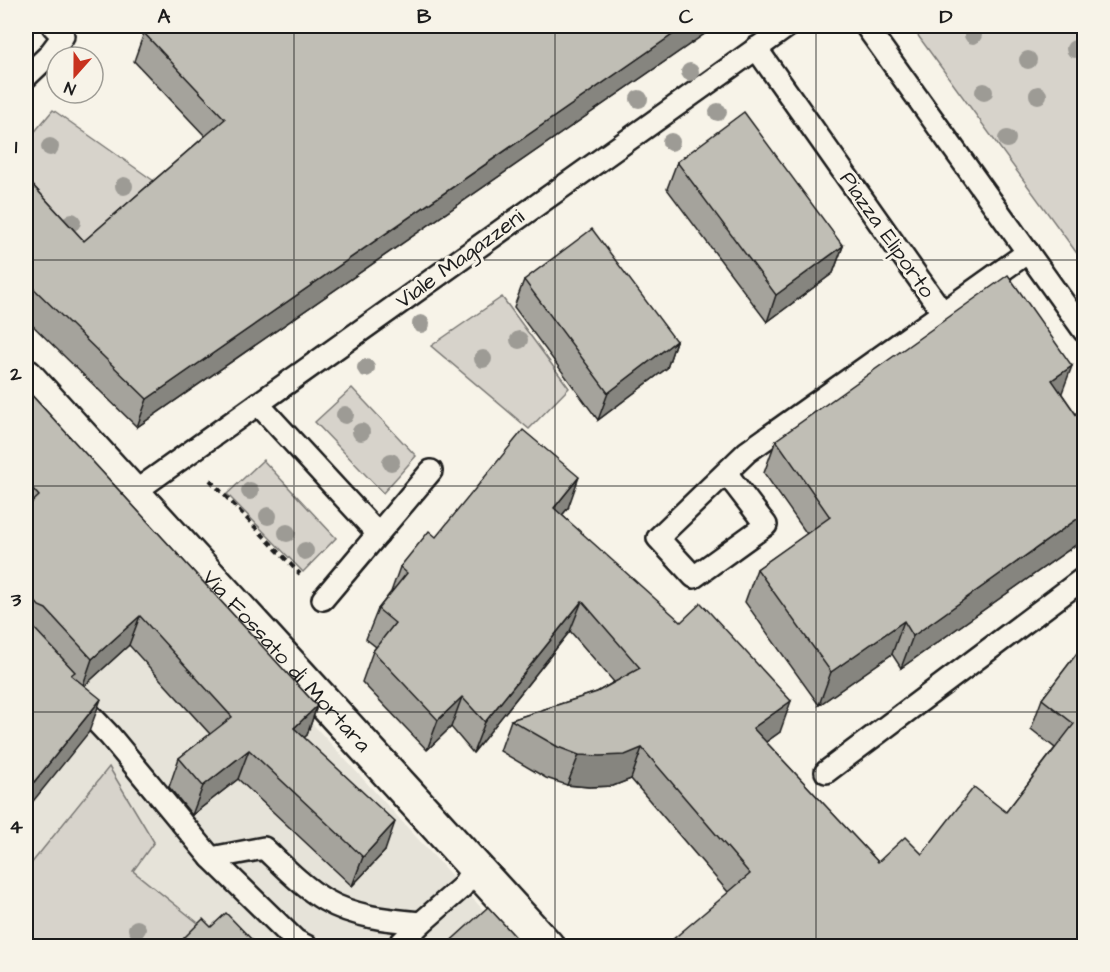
<svg xmlns="http://www.w3.org/2000/svg" width="1110" height="972" font-family="'Architects Daughter',sans-serif">
	<style>
		.built { fill: #e6e3d9 }
		.green { fill: #d7d3cb; stroke: #7a7874; stroke-width: 1.5 }
		.lines { fill: none; stroke-linecap: round; stroke-linejoin: round }
		.service-casing { stroke: #1c1c1c; stroke-width: 26 }
		.minor-casing { stroke: #1c1c1c; stroke-width: 38 }
		.path { stroke: #1c1c1c; stroke-width: 4; stroke-dasharray: 6 4.5; stroke-linecap: butt }
		.service { stroke: #f7f3e8; stroke-width: 21 }
		.minor { stroke: #f7f3e8; stroke-width: 33 }
		.tree { fill: #9d9b95 }
		.wall { fill: #a5a39c; stroke: #1c1c1c; stroke-width: 1.5 }
		.shaded-wall { fill: #86857f; stroke: #1c1c1c; stroke-width: 1.5 }
		.building { fill: #c0beb5; stroke: #1c1c1c; stroke-width: 1.5 }
		.grid { fill: none; stroke: #1c1c1c; stroke-width: 1.5; stroke-opacity: 0.55 }
		.labels { text-anchor: middle; dominant-baseline: central; stroke-width: 6; stroke-linejoin: round; paint-order: stroke }
		.street-label { font-size: 22px; fill: #1c1c1c; stroke: #f7f3e8 }
		.neatline { fill: none; stroke: #1c1c1c; stroke-width: 2 }
		.grid-label { font-size: 20px; text-anchor: middle; font-weight: bold; fill: #1c1c1c }
	</style>
	<rect width="100%" height="100%" fill="#f7f3e8"/>
	<filter id="ink" filterUnits="userSpaceOnUse"><feTurbulence type="fractalNoise" baseFrequency=".0167" numOctaves="2"/><feDisplacementMap in="SourceGraphic" scale="12" xChannelSelector="R" yChannelSelector="G"/><feConvolveMatrix kernelMatrix="1 2 1 2 8 2 1 2 1" color-interpolation-filters="sRGB"/></filter>
	<g filter="url(#ink)">
		<polygon class="built" points="26,411 462,887 517,946 26,946"/>
		<g class="green">
			<polygon points="911,26 1084,26 1084,263"/>
			<polygon points="53,110 154,181 85,254 26,203 26,142"/>
			<polygon points="502,297 569,388 529,429 431,346"/>
			<polygon points="352,388 416,456 383,493 315,422"/>
			<polygon points="263,460 336,538 303,572 227,494"/>
			<polygon points="109,767 154,842 133,871 227,946 26,946 26,870"/>
		</g>
		<g class="lines">
			<g class="service-casing">
				<g id="service">
					<polyline points="866,26 1084,331"/>
					<polyline points="756,48 943,313"/>
					<polyline points="26,77 48,56 63,36 53,26"/>
					<polyline points="258,404 378,534"/>
					<polyline points="726,473 766,525 694,577 658,538 747,452 1028,252"/>
					<polyline points="133,493 788,26"/>
					<polyline points="323,599 431,471"/>
					<polyline points="75,699 110,736 211,858"/>
					<polyline points="826,772 1084,578"/>
					<path d="M 306,946 L 296,941 L 211,858 L 264,848 C 283,866 302,886 325,900 C 354,917 388,920 421,923"/>
					<polyline points="398,946 421,923 462,887 474,867"/>
				</g>
			</g>
			<g class="minor-casing">
				<g id="minor">
					<path id="s1" d="M 26,376 L 547,946"/>
				</g>
			</g>
			<polyline class="path" points="210,480 300,574"/>
			<use href="#service" class="service"/>
			<use href="#minor" class="minor"/>
		</g>
		<g class="tree">
			<circle cx="973" cy="35" r="9"/>
			<circle cx="1075" cy="49" r="9"/>
			<circle cx="1028" cy="60" r="9"/>
			<circle cx="690" cy="72" r="9"/>
			<circle cx="984" cy="92" r="9"/>
			<circle cx="1038" cy="95" r="9"/>
			<circle cx="639" cy="99" r="9"/>
			<circle cx="718" cy="112" r="9"/>
			<circle cx="1007" cy="139" r="9"/>
			<circle cx="671" cy="142" r="9"/>
			<circle cx="50" cy="147" r="9"/>
			<circle cx="124" cy="186" r="9"/>
			<circle cx="72" cy="222" r="9"/>
			<circle cx="421" cy="324" r="9"/>
			<circle cx="519" cy="340" r="9"/>
			<circle cx="483" cy="359" r="9"/>
			<circle cx="366" cy="368" r="9"/>
			<circle cx="345" cy="415" r="9"/>
			<circle cx="361" cy="432" r="9"/>
			<circle cx="391" cy="462" r="9"/>
			<circle cx="250" cy="491" r="9"/>
			<circle cx="268" cy="516" r="9"/>
			<circle cx="287" cy="533" r="9"/>
			<circle cx="305" cy="551" r="9"/>
			<circle cx="137" cy="929" r="9"/>
		</g>
		<g class="wall">
			<polygon points="152,26 716,26 137,427 26,319 26,178 84,241 205,136 134,61 144,33"/>
			<polygon points="677,162 843,246 833,273 767,322 667,189"/>
			<polygon points="524,280 676,341 667,368 598,420 514,307"/>
			<polygon points="26,389 317,706 307,735 304,737 385,851 352,886 238,779 192,815 169,787 179,758 210,734 129,645 84,686 89,732 29,635 26,631"/>
			<polygon points="1062,394 1084,426 1084,539 901,668 892,654 819,705 745,602 757,569 807,534 764,473 776,440"/>
			<polygon points="568,508 562,515 780,732 766,742 878,862 922,854 1006,812 1055,748 1031,729 1042,699 1081,648 1084,946 728,892 631,779 613,786 589,787 567,785 546,778 500,751 511,720 597,692 614,682 570,631 473,753 451,727 427,750 362,682 373,651 376,647 366,639 378,609 391,592 400,567 436,537"/>
		</g>
		<g class="shaded-wall">
			<polygon points="685,26 716,26 137,427 147,399"/>
			<polygon points="843,246 833,273 767,322 776,295"/>
			<polygon points="676,341 667,368 598,420 608,393"/>
			<polygon points="1072,366 1060,398 1052,380"/>
			<polygon points="579,477 568,508 542,539 554,508"/>
			<polygon points="1084,514 1084,539 901,668 913,636"/>
			<polygon points="582,601 570,631 473,753 485,722"/>
			<polygon points="140,616 129,645 82,688 92,659"/>
			<polygon points="904,621 892,654 819,705 831,672"/>
			<polygon points="462,697 451,727 427,750 438,720"/>
			<polygon points="101,699 89,732 26,810 26,792"/>
			<polygon points="791,701 780,732 742,759 753,728"/>
			<polygon points="317,706 307,735 283,757 294,728"/>
			<polygon points="642,748 631,779 613,786 589,787 567,785 579,755"/>
			<polygon points="249,750 238,779 192,815 203,786"/>
			<polygon points="395,822 385,851 352,886 363,857"/>
			<polygon points="1084,829 1084,845 1078,837"/>
		</g>
		<g class="building">
			<polygon points="152,26 685,26 147,399 26,281 26,178 84,241 225,119 144,33"/>
			<polygon points="744,112 843,246 776,295 677,162"/>
			<polygon points="592,229 676,341 608,393 524,280"/>
			<polygon points="1008,275 1072,366 1052,380 1084,426 1084,514 913,636 904,621 831,672 757,569 830,517 776,440"/>
			<polygon points="26,389 317,706 294,728 395,822 363,857 249,750 203,786 179,758 232,717 140,616 92,659 46,609 39,606 26,591 26,508 39,496 26,481"/>
			<polygon points="523,430 579,477 554,508 681,622 701,603 791,701 753,728 878,862 905,837 922,854 974,787 1006,812 1074,724 1042,699 1081,648 1084,651 1084,829 1078,837 1084,842 1084,946 665,946 750,874 642,748 625,755 600,756 579,755 558,747 511,720 597,692 640,668 582,601 485,722 462,697 438,720 373,651 395,623 378,609 407,573 400,567 429,531 436,537"/>
			<polygon points="34,628 75,672 71,675 101,699 26,792 26,639"/>
			<polygon points="488,907 524,946 445,946"/>
			<polygon points="226,913 256,944 254,946 176,946 203,919 211,927"/>
		</g>
	</g>
	<path class="grid" d="M 294,26 L 294,946M 555,26 L 555,946M 816,26 L 816,946M 26,260 L 1084,260M 26,486 L 1084,486M 26,712 L 1084,712"/>
	<g class="labels">
		<g class="street-label">
			<text transform="translate(887 235) rotate(55)">Piazza Eliporto</text>
			<text transform="translate(460 259) rotate(-36)">Viale Magazzeni</text>
			<text stroke="none"><textPath href="#s1" startOffset="386">Via Fossato di Mortara</textPath></text>
		</g>
	</g>
	<rect width="1110" height="972" fill="none" stroke="#f7f3e8" stroke-width="66"/>
	<g transform="translate(75 75) rotate(201)"><circle r="28" fill="#f7f3e8" stroke="#9f9d96" stroke-width="1.5"/>
	<path d="M0-4.5L10 22L0 15L-10 22Z" fill="#c8321e"/>
	<text y="-9" font-size="16" font-weight="bold" text-anchor="middle" fill="#1c1c1c">N</text>
	</g>
	<rect x="33" y="33" width="1044" height="906" class="neatline"/>
	<g class="grid-label">
		<text x="164" y="23">A</text>
		<text x="424" y="23">B</text>
		<text x="686" y="23">C</text>
		<text x="946" y="23">D</text>
		<text x="16" y="153">1</text>
		<text x="16" y="380">2</text>
		<text x="16" y="606">3</text>
		<text x="16" y="833">4</text>
	</g>
</svg>
